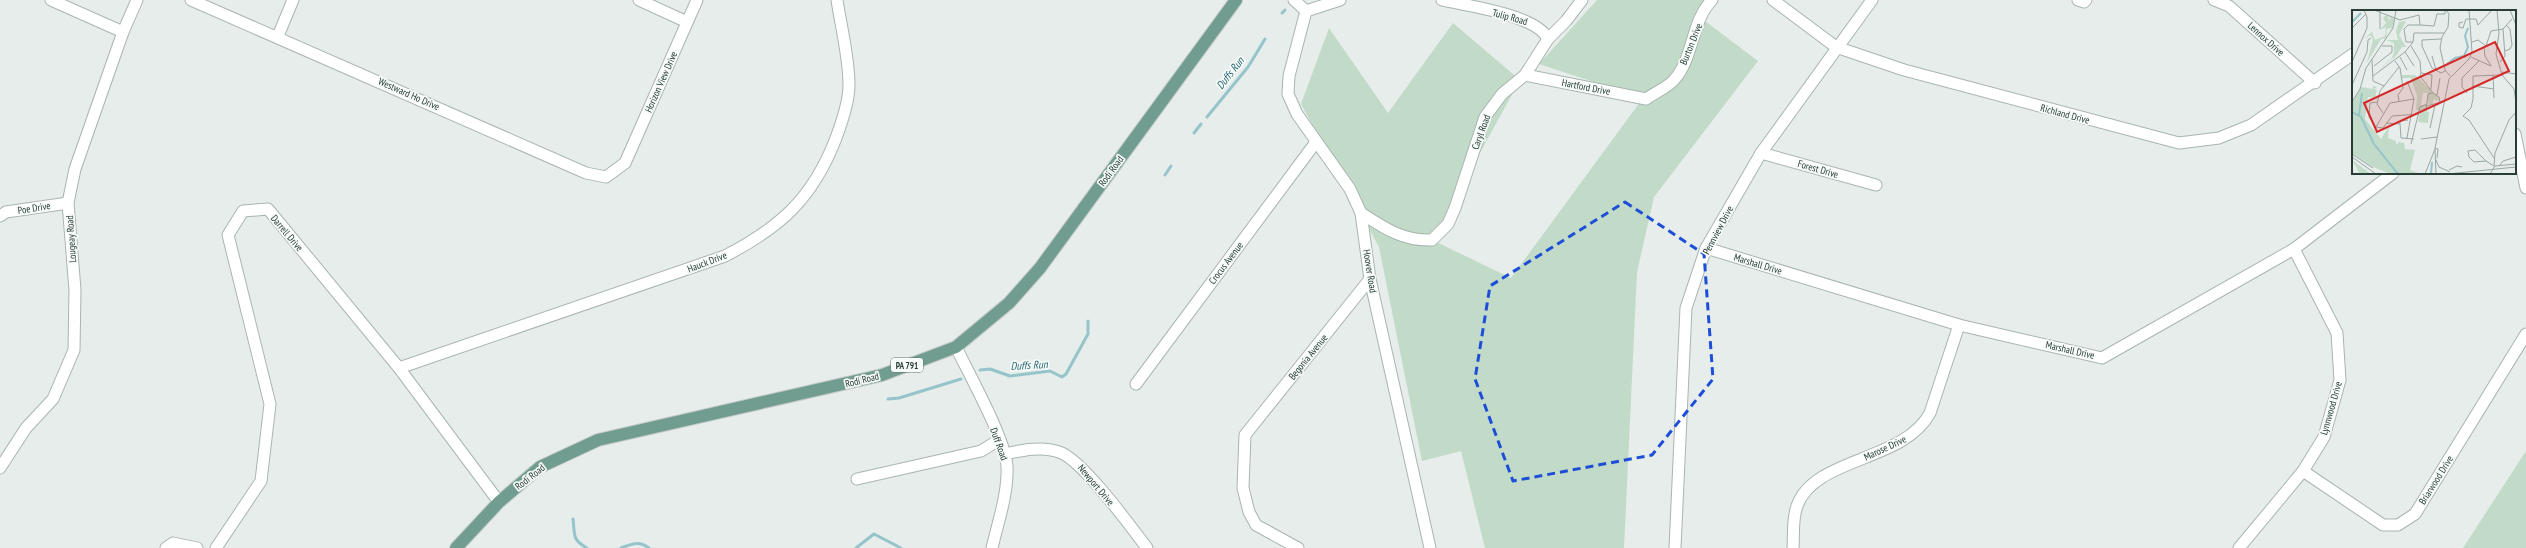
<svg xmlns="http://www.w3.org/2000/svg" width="2526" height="548" font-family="'PT Sans Narrow',sans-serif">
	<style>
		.green { fill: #c2dbc8 }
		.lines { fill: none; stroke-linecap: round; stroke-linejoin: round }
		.stream { stroke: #95c4cb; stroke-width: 3 }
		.minor-casing { stroke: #a9b5b0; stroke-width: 13 }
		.major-casing { stroke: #c3c9c7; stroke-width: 14 }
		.minor { stroke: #fff; stroke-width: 11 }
		.major { stroke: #709d90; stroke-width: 12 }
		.marked { fill: none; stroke: #1d4ed8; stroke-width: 3; stroke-dasharray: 8 5; stroke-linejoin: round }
		.labels { text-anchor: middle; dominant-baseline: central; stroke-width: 3.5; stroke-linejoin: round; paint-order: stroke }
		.shield { fill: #f6faf8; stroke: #657670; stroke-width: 1 }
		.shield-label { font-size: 9px; font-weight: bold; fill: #273d36 }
		.street-label { font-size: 10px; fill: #273d36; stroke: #f6faf8 }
		.water-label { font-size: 11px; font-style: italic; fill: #276872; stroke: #f6faf8 }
		.inset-river { fill: none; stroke: #95c4cb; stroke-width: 2 }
		.inset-road { fill: none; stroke: #9aa7a2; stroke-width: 1 }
		.view { fill: #d62828; fill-opacity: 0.15; stroke: #d62828; stroke-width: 2 }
		.inset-edge { fill: none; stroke: #273d36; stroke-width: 2 }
	</style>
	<rect width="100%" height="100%" fill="#e6edea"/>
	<g class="green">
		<polygon points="1597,0 1712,0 1701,18 1758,61 1654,197 1637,272 1624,548 1485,548 1461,451 1422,461 1379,247 1301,104 1329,28 1388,113 1453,23 1520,80 1432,240 1511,278 1643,98 1539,64"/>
		<polygon points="2526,451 2526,548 2463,548"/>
	</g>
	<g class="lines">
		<g class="stream">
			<polyline points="1282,13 1285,10"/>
			<polyline points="1207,117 1248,67 1265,39"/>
			<polyline points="1194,133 1201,124"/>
			<polyline points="1165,175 1171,166"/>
			<polyline points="980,370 990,369 1010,376 1050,371 1062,377 1066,374 1088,334 1088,321"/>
			<polyline points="888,399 899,398 961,379"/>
			<path d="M 573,519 C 575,535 572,540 587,548"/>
			<path d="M 621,548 C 632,544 639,540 649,548"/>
			<polyline points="856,548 874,534 901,548"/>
		</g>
		<g class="minor-casing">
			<g id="minor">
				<polyline points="51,0 123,32"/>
				<polyline points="191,0 586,173 606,177 625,163 697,0"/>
				<polyline points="639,0 687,22"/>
				<polyline points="1294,0 1306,11 1340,0"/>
				<path d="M 1442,0 C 1468,6 1537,15 1548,39"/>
				<polyline points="1773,0 1836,47 1904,70 2179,143 2219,138 2251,125 2353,54"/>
				<polyline points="2078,0 2084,2 2086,0"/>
				<polyline points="2214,0 2229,6 2315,83"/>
				<polyline points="1306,11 1289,76 1288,94 1297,114 1350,189 1361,213 1370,279 1430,548"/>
				<polyline points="278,36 293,0"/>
				<path d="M 1525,75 L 1646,99 C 1654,93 1667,88 1674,80 C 1694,58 1691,21 1712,0"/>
				<polyline points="2515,134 2526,188"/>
				<polyline points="1761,153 1876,185"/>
				<path d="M 1361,213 C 1384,228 1403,241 1432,240 L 1448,224 L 1455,208 L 1485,117 L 1502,94 L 1525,75 L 1548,39 L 1566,21 L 1582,0"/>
				<polyline points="0,216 6,212 68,203"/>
				<polyline points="1706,248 1959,325 2102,358 2294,249 2393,173"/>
				<path d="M 956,347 C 969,374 1006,440 1007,467 C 1008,494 998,522 992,548"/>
				<path d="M 399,368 L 725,256 C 781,227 813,198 836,138 C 842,122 849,102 849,85 C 849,57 841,27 837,0"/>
				<polyline points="1136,384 1316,142"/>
				<path d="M 1005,454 C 1023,450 1042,446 1059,452 C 1082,459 1131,527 1147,548"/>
				<polyline points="0,468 26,428 53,399 74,350 75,290 68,203 75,169 123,32 137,0"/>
				<polyline points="2303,471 2383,525 2398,525 2415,514 2526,334"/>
				<polyline points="857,479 981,451 999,440"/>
				<polyline points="166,548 173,543 197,548"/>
				<polyline points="216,548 261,481 270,404 228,235 243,211 268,209 399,368 499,502"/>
				<polyline points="1298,548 1256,525 1249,512 1243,488 1245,435 1370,279"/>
				<polyline points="1675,548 1686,308 1706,248 1761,153 1872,0"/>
				<path d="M 1793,548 C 1794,534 1792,519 1797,506 C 1814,457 1904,462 1930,413 L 1959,325"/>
				<polyline points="2239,548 2303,471 2324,437 2340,380 2337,333 2294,249"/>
			</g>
		</g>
		<g class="major-casing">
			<polyline id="major" points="456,548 499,502 540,467 598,440 882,375 956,347 1009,303 1040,268 1236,0"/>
		</g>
		<use href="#minor" class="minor"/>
		<use href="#major" class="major"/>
	</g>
	<path class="marked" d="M 1625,202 L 1704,254 L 1713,379 L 1652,455 L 1513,481 L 1475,379 L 1490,286 Z"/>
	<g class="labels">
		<rect class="shield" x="891" y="358" width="32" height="14" rx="3"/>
		<g class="shield-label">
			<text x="907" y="365">PA 791</text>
		</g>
		<g class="street-label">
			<text transform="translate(1510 17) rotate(15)">Tulip Road</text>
			<text transform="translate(2266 39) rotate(42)">Lennox Drive</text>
			<text transform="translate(1691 44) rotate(-68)">Burton Drive</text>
			<text transform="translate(661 82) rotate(-66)">Horizon View Drive</text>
			<text transform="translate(1586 87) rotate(11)">Hartford Drive</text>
			<text transform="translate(409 94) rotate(24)">Westward Ho Drive</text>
			<text transform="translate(2065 114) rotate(15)">Richland Drive</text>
			<text transform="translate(1481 132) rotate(-70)">Caryl Road</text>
			<text transform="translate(1818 169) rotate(16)">Forest Drive</text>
			<text transform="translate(1111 171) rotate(-54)">Rodi Road</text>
			<text transform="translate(34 208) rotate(-9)">Poe Drive</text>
			<text transform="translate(1718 230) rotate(-62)">Pennview Drive</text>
			<text transform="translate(287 233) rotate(50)">Darrell Drive</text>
			<text transform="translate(71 239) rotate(-94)">Lougeay Road</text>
			<text transform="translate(707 262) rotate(-21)">Hauck Drive</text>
			<text transform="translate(1226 263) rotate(-53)">Crocus Avenue</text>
			<text transform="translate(1758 264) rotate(17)">Marshall Drive</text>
			<text transform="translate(1370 271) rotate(81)">Hoover Road</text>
			<text transform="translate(2070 350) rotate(13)">Marshall Drive</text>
			<text transform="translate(1308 357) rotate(-51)">Begonia Avenue</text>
			<text transform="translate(862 380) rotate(-14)">Rodi Road</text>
			<text transform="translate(2331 408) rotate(-74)">Lynnwood Drive</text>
			<text transform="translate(999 444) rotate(70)">Duff Road</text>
			<text transform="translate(1885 448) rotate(-25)">Marose Drive</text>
			<text transform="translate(530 477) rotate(-38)">Rodi Road</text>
			<text transform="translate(2436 480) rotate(-58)">Briarwood Drive</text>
			<text transform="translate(1096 485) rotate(50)">Newport Drive</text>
		</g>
		<g class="water-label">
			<text transform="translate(1230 73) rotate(-52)">Duffs Run</text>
			<text transform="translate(1029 365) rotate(-3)">Duffs Run</text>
		</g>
	</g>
	<g transform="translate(2352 10)">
		<rect width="164" height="164" fill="#e6edea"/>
		<path d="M 34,5 L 37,7 L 36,11 L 39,7 L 42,9 L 40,18 L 35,19 L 34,28 L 29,29 L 15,52 L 21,30 L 19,25 L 12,29 L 20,22 L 23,30 L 33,26 L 34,17 L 28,20 L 34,13 L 31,8 ZM 54,11 L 47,25 L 54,37 L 50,37 L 44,46 L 27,59 L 40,48 L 42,42 L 42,33 L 34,30 L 46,30 L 44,21 L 47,12 ZM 50,65 L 63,65 L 86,87 L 87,91 L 82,89 L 80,95 L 76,93 L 76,83 L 71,83 L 69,95 L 75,95 L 73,101 L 77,102 L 76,113 L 66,112 L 68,101 L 64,100 L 65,86 L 59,68 L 50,68 ZM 21,76 L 25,77 L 22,79 L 25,80 L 23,88 L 16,87 L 13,109 L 29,129 L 37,116 L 36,128 L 44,131 L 44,135 L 47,132 L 52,133 L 53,139 L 63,140 L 58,160 L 69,164 L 39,164 L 21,157 L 0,143 L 0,93 L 9,77 L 21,79 ZM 0,150 L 7,155 L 19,164 L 8,164 Z" fill="#c2dbc8"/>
		<path class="inset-river" d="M 0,12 L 9,3M 114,47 L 112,46 L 116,37 L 113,26 L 116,18M 95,54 L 103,48 L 112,46M 0,102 L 9,107 L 22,134 L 46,164M 7,105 L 10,83M 79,164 L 80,152"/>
		<path class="inset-road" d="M 22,0 L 48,10 L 67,5 L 68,15 L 56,15 L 52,19 L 54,32 L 61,32M 28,0 L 28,19M 94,0 L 97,4 L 96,17 L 90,27 L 88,38 L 93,60 L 98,66M 145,0 L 147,23 L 144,44 L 150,65 L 162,79 L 164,93M 158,0 L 164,15M 111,12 L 107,13 L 107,17 L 111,18 L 114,9 L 124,9 L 126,15 L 140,0M 68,15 L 82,16 L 85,4 L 93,4 L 93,0M 0,18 L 14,4M 139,21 L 151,19 L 160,9M 89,29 L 70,30 L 70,36 L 80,58 L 89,63 L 93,61M 120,32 L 126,30 L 134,36 L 139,21M 59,36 L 68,51 L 69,63M 132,37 L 133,46 L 139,56M 153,41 L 158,39 L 160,35 L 158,19 L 154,15M 53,42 L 62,56M 80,46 L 84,60M 48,47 L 55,60M 119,47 L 139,56M 20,50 L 21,71 L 32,76M 43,51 L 48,58 L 51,78 L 46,85 L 47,91M 0,52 L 15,18 L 15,7 L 12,0M 148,52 L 153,46 L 151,19M 22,56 L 40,42 L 40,36 L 30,36M 150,62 L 164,64M 141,65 L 142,88M 21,66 L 53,42 L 61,32 L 62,23 L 92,23M 0,75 L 15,42 L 16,30 L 19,28M 121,76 L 142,79M 79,79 L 80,65 L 69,63 L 68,66 L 81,83 L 87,87 L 88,92M 115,83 L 110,77 L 110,68 L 127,51M 85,85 L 88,68M 0,92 L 8,79 L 14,58 L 41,18 L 44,0M 25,92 L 18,93 L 17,107 L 24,117 L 31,118 L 40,106 L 67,104M 75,96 L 89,92M 74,101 L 76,84 L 80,83M 31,103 L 25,94 L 28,81 L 47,57M 34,113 L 48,114 L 48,111 L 56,110M 48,114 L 49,128 L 62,129M 24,117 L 38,93 L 62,89M 78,118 L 83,95M 55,128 L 62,89 L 55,71M 69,129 L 85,127M 59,134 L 68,97 L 75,94M 83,138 L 86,139 L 85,148M 0,144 L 21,158M 0,147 L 24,164M 83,148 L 87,157 L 98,162M 142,148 L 117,110 L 111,106 L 119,98 L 121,89 L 121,66 L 150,65M 134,151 L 123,140 L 116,141 L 117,147 L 122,152 L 134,151 L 142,156M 148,155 L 151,151 L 164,147M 142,156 L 143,143 L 157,110 L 164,102M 97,160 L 105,156 L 110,157M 73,164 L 83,139M 84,164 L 83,138 L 97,69 L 117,49 L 120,42 L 117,0M 95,164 L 164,157M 138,164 L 143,156 L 164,154"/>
		<path class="view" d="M 143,32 L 157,61 L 25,122 L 12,93 Z"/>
		<rect width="164" height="164" class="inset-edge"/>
	</g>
</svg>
